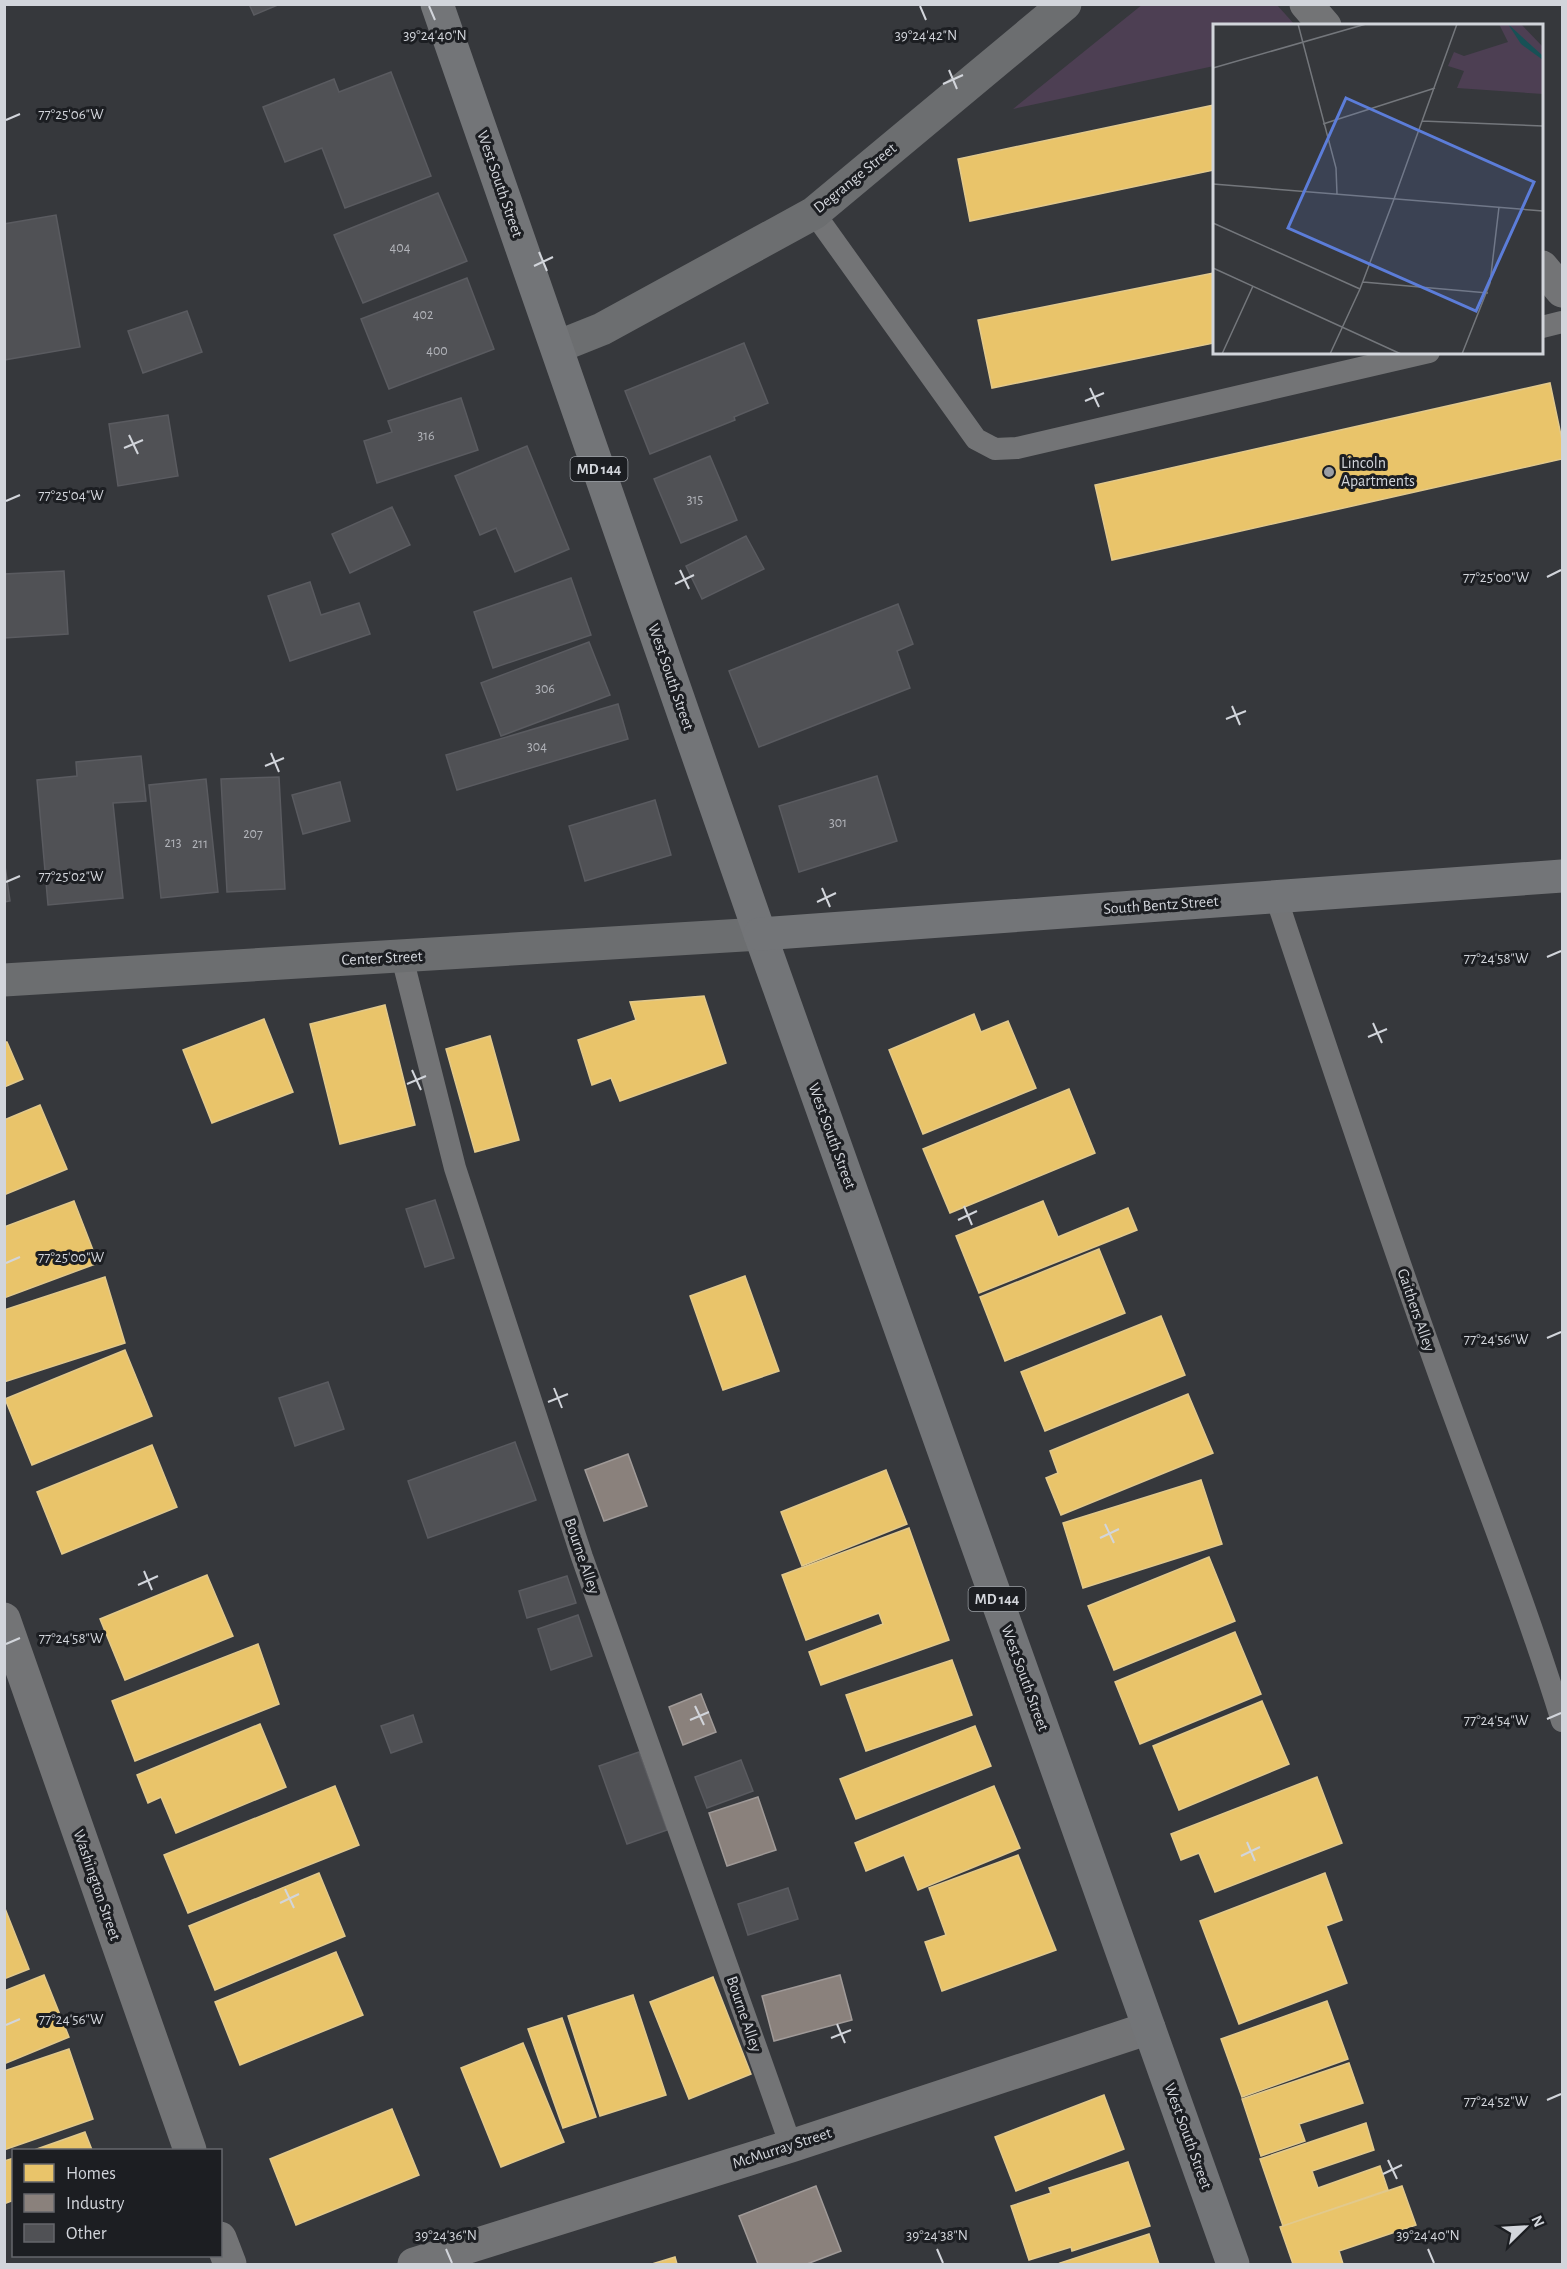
<svg xmlns="http://www.w3.org/2000/svg" width="1567" height="2269" font-family="'Alegreya Sans',sans-serif">
	<style>
		.green { fill: #4d3f53 }
		.homes { fill: #e9c46a; stroke: #e2c98c; stroke-width: 1.5 }
		.industry { fill: #8a817c; stroke: #a09a98; stroke-width: 1.5 }
		.building { fill: #505155; stroke: #5a5b60; stroke-width: 1.5 }
		.lines { fill: none; stroke-linecap: round; stroke-linejoin: round }
		.lane { stroke: #737476; stroke-width: 22 }
		.street { stroke: #737476; stroke-width: 33 }
		.secondary { stroke: #6c6e70; stroke-width: 33 }
		.primary { stroke: #737578; stroke-width: 33 }
		.ticks { fill: none; stroke: #d2d5db; stroke-width: 2 }
		.poi-dot { fill: #9b9ea3; stroke: #1c1e22; stroke-width: 2 }
		.labels { text-anchor: middle; dominant-baseline: central; stroke-width: 6; stroke-linejoin: round; paint-order: stroke }
		.number-label { font-size: 14px; fill: #b2b4ba }
		.shield { fill: #1c1e22; stroke: #9b9ea4; stroke-width: 1.5 }
		.shield-label { font-size: 15px; font-weight: bold; fill: #d2d5db }
		.street-label { font-size: 16px; fill: #d2d5db; stroke: #1c1e22 }
		.poi-label { font-size: 16px; fill: #d2d5db; stroke: #1c1e22; text-anchor: start }
		.inset-road { fill: none; stroke: #74777c; stroke-width: 1.5 }
		.view { fill: #5c7dd9; fill-opacity: 0.15; stroke: #5c7dd9; stroke-width: 3 }
		.inset-edge { fill: none; stroke: #d2d5db; stroke-width: 3 }
		.ticks-label { font-size: 15px; text-anchor: middle; fill: #d2d5db; stroke: #1c1e22; stroke-width: 6; stroke-linejoin: round; paint-order: stroke }
	</style>
	<rect width="100%" height="100%" fill="#36383c"/>
	<polygon class="green" points="1143,4 1277,5 1295,25 1214,26 1214,66 1013,109"/>
	<g class="homes">
		<polygon points="1214,105 1214,170 970,221 958,159"/>
		<polygon points="1214,273 1214,343 992,388 978,320"/>
		<polygon points="1550,383 1562,440 1562,459 1112,560 1095,485"/>
		<polygon points="704,996 726,1063 620,1101 611,1078 592,1085 578,1040 636,1020 630,1002"/>
		<polygon points="385,1005 415,1125 340,1144 310,1024"/>
		<polygon points="974,1014 981,1032 1008,1021 1036,1088 923,1134 889,1050"/>
		<polygon points="264,1019 293,1092 212,1123 183,1050"/>
		<polygon points="490,1036 519,1140 475,1152 446,1049"/>
		<polygon points="4,1042 7,1042 23,1079 4,1087"/>
		<polygon points="1069,1089 1095,1153 950,1213 923,1149"/>
		<polygon points="40,1105 67,1169 4,1195 4,1120"/>
		<polygon points="74,1201 98,1263 4,1298 4,1227"/>
		<polygon points="1043,1201 1058,1237 1128,1208 1137,1230 979,1293 956,1236"/>
		<polygon points="1099,1249 1125,1313 1005,1361 980,1297"/>
		<polygon points="745,1276 779,1371 723,1390 690,1296"/>
		<polygon points="105,1277 125,1343 4,1382 4,1310"/>
		<polygon points="1161,1316 1185,1375 1045,1431 1021,1372"/>
		<polygon points="125,1350 152,1416 32,1465 5,1399"/>
		<polygon points="1188,1394 1213,1453 1061,1515 1046,1478 1058,1473 1050,1451"/>
		<polygon points="152,1445 177,1507 62,1554 37,1492"/>
		<polygon points="886,1470 907,1524 802,1566 781,1512"/>
		<polygon points="1201,1480 1222,1544 1083,1588 1063,1523"/>
		<polygon points="909,1528 949,1640 821,1685 809,1652 883,1624 879,1613 806,1640 782,1575"/>
		<polygon points="1209,1557 1235,1621 1114,1670 1088,1606"/>
		<polygon points="207,1575 233,1636 125,1680 100,1619"/>
		<polygon points="1235,1632 1261,1694 1140,1744 1115,1682"/>
		<polygon points="258,1644 279,1704 135,1761 112,1701"/>
		<polygon points="952,1660 972,1715 866,1751 846,1695"/>
		<polygon points="1262,1701 1289,1764 1179,1810 1153,1746"/>
		<polygon points="260,1724 286,1787 176,1833 161,1797 148,1803 137,1775"/>
		<polygon points="975,1726 991,1766 856,1819 840,1779"/>
		<polygon points="1317,1777 1342,1843 1215,1892 1199,1853 1181,1860 1171,1834"/>
		<polygon points="335,1786 359,1845 188,1913 164,1855"/>
		<polygon points="994,1786 1020,1848 918,1890 904,1855 866,1871 855,1843"/>
		<polygon points="1018,1855 1056,1950 942,1991 925,1942 946,1935 929,1888"/>
		<polygon points="319,1873 345,1936 215,1990 189,1926"/>
		<polygon points="1325,1873 1342,1920 1326,1926 1347,1983 1239,2024 1200,1921"/>
		<polygon points="4,1906 29,1969 4,1979"/>
		<polygon points="336,1952 363,2015 240,2065 215,2002"/>
		<polygon points="44,1975 69,2037 4,2064 4,1991"/>
		<polygon points="713,1977 751,2074 689,2099 650,2002"/>
		<polygon points="633,1995 666,2095 600,2116 568,2016"/>
		<polygon points="1327,2001 1348,2059 1242,2097 1221,2039"/>
		<polygon points="562,2018 596,2117 563,2128 528,2029"/>
		<polygon points="523,2043 564,2142 501,2167 461,2068"/>
		<polygon points="69,2049 93,2119 4,2150 4,2071"/>
		<polygon points="1349,2063 1363,2103 1299,2124 1305,2141 1261,2156 1242,2099"/>
		<polygon points="1104,2095 1124,2149 1016,2191 995,2137"/>
		<polygon points="392,2109 419,2175 296,2225 270,2159"/>
		<polygon points="1366,2123 1374,2150 1312,2171 1318,2188 1380,2166 1388,2190 1283,2226 1260,2159"/>
		<polygon points="85,2132 92,2150 34,2150"/>
		<polygon points="14,2158 14,2200 4,2204 4,2161"/>
		<polygon points="1128,2162 1150,2226 1072,2251 1071,2247 1029,2260 1011,2206 1051,2193 1049,2188"/>
		<polygon points="1402,2186 1416,2225 1339,2251 1343,2264 1293,2264 1280,2227"/>
		<polygon points="1149,2234 1159,2264 1061,2264 1060,2263"/>
		<polygon points="675,2257 677,2264 652,2264"/>
	</g>
	<g class="industry">
		<polygon points="628,1454 647,1506 604,1521 585,1470"/>
		<polygon points="701,1694 716,1732 683,1745 669,1707"/>
		<polygon points="758,1797 776,1850 727,1866 709,1813"/>
		<polygon points="840,1975 852,2020 774,2041 762,1996"/>
		<polygon points="816,2186 841,2251 807,2264 758,2264 739,2216"/>
	</g>
	<g class="building">
		<polygon points="249,4 280,4 254,15"/>
		<polygon points="391,72 431,176 345,208 322,148 285,162 263,107 334,79 339,92"/>
		<polygon points="438,193 467,261 363,303 334,235"/>
		<polygon points="56,215 80,347 4,360 4,224"/>
		<polygon points="467,278 494,349 389,389 361,319"/>
		<polygon points="187,311 202,352 143,373 128,331"/>
		<polygon points="744,343 768,403 734,417 735,420 650,454 625,391"/>
		<polygon points="461,398 478,450 377,483 364,441 392,432 388,421"/>
		<polygon points="168,415 178,476 118,486 109,424"/>
		<polygon points="527,446 569,549 515,572 496,528 480,535 455,476"/>
		<polygon points="710,456 737,520 681,543 654,479"/>
		<polygon points="392,507 410,545 350,573 332,534"/>
		<polygon points="746,536 764,569 702,599 686,566"/>
		<polygon points="64,571 68,634 4,638 4,574"/>
		<polygon points="571,578 591,635 493,668 474,612"/>
		<polygon points="310,582 321,615 359,603 370,634 290,661 268,596"/>
		<polygon points="898,604 913,644 897,651 910,688 759,747 729,671"/>
		<polygon points="589,642 610,695 501,736 481,683"/>
		<polygon points="618,704 628,739 457,790 446,755"/>
		<polygon points="141,756 146,801 113,803 123,898 48,905 37,780 77,776 76,762"/>
		<polygon points="877,776 897,841 799,872 779,806"/>
		<polygon points="279,777 285,889 227,892 221,779"/>
		<polygon points="206,779 218,892 161,898 149,785"/>
		<polygon points="340,782 350,821 303,834 292,795"/>
		<polygon points="655,800 671,855 585,881 569,826"/>
		<polygon points="4,859 10,901 4,902"/>
		<polygon points="435,1200 454,1258 425,1267 406,1209"/>
		<polygon points="328,1382 344,1429 295,1446 279,1398"/>
		<polygon points="515,1442 536,1500 428,1538 408,1481"/>
		<polygon points="567,1576 576,1603 527,1618 519,1591"/>
		<polygon points="578,1615 592,1656 551,1670 538,1629"/>
		<polygon points="413,1715 422,1742 391,1753 381,1726"/>
		<polygon points="639,1752 667,1830 627,1844 599,1766"/>
		<polygon points="741,1760 753,1791 707,1808 695,1777"/>
		<polygon points="788,1888 798,1919 748,1935 738,1904"/>
	</g>
	<g class="lines">
		<g class="lane">
			<polyline points="814,213 976,439 995,449 1017,448 1429,352"/>
			<polyline points="1542,327 1562,322"/>
			<path d="M 1276,897 C 1328,1053 1380,1210 1436,1366 C 1478,1484 1525,1601 1562,1721"/>
			<polyline points="402,957 455,1168 582,1557 791,2146"/>
		</g>
		<g class="street">
			<polyline points="1306,4 1325,26"/>
			<polyline points="1542,267 1562,291"/>
			<polyline points="4,1619 190,2150"/>
			<polyline points="220,2238 230,2264"/>
			<polyline points="414,2264 791,2146 1149,2028"/>
		</g>
		<g class="secondary">
			<polyline points="557,347 602,329 814,213 1065,4"/>
			<polyline points="4,980 760,934"/>
		</g>
		<g class="primary">
			<polyline points="437,4 760,934 1233,2264"/>
			<polyline points="760,934 1562,876"/>
		</g>
	</g>
	<path class="ticks" d="M 429,6 L 435,20M 920,6 L 926,20M 949,70 L 957,89M 943,84 L 963,75M 6,120 L 20,114M 539,252 L 547,271M 534,266 L 553,257M 1090,388 L 1099,407M 1085,401 L 1104,393M 129,435 L 138,454M 124,448 L 143,440M 6,501 L 20,495M 680,570 L 689,589M 1547,577 L 1561,570M 675,584 L 694,575M 1232,706 L 1240,725M 1226,719 L 1246,711M 271,753 L 279,772M 265,766 L 284,758M 6,882 L 20,876M 822,888 L 830,907M 817,902 L 836,893M 1547,957 L 1561,951M 1373,1023 L 1382,1043M 1368,1037 L 1387,1029M 412,1070 L 421,1090M 407,1084 L 426,1076M 964,1206 L 972,1225M 958,1220 L 977,1211M 6,1263 L 20,1257M 1547,1338 L 1561,1332M 554,1388 L 562,1408M 548,1402 L 568,1394M 1105,1524 L 1114,1543M 1100,1538 L 1119,1529M 144,1571 L 152,1590M 138,1585 L 158,1576M 6,1644 L 20,1638M 695,1706 L 704,1725M 1547,1719 L 1561,1713M 690,1720 L 709,1712M 1247,1842 L 1255,1861M 1241,1856 L 1260,1847M 285,1889 L 294,1908M 280,1903 L 299,1894M 837,2024 L 845,2043M 6,2025 L 20,2019M 831,2038 L 851,2030M 1547,2100 L 1561,2094M 1388,2160 L 1397,2179M 1383,2174 L 1402,2165M 446,2249 L 452,2263M 937,2249 L 943,2263M 1428,2249 L 1434,2263"/>
	<circle class="poi-dot" cx="1329" cy="472" r="6"/>
	<g class="labels">
		<g class="number-label">
			<text x="400" y="248">404</text>
			<text x="423" y="315">402</text>
			<text x="437" y="351">400</text>
			<text x="426" y="436">316</text>
			<text x="695" y="500">315</text>
			<text x="545" y="689">306</text>
			<text x="537" y="747">304</text>
			<text x="838" y="823">301</text>
			<text x="253" y="834">207</text>
			<text x="173" y="843">213</text>
			<text x="200" y="844">211</text>
		</g>
		<g class="shield">
			<rect x="570.5" y="457" width="57" height="24" rx="4.5"/>
			<rect x="968.5" y="1587" width="57" height="24" rx="4.5"/>
		</g>
		<g class="shield-label">
			<text x="599" y="469">MD 144</text>
			<text x="997" y="1599">MD 144</text>
		</g>
		<g class="street-label">
			<text transform="translate(855 178) rotate(-39)">Degrange Street</text>
			<text transform="translate(500 184) rotate(71)">West South Street</text>
			<text transform="translate(671 677) rotate(71)">West South Street</text>
			<text transform="translate(1161 905) rotate(-4)">South Bentz Street</text>
			<text transform="translate(382 958) rotate(-3)">Center Street</text>
			<text transform="translate(832 1136) rotate(70)">West South Street</text>
			<text transform="translate(1416 1310) rotate(71)">Gaithers Alley</text>
			<text transform="translate(582 1556) rotate(71)">Bourne Alley</text>
			<text transform="translate(1025 1678) rotate(70)">West South Street</text>
			<text transform="translate(97 1885) rotate(71)">Washington Street</text>
			<text transform="translate(744 2014) rotate(71)">Bourne Alley</text>
			<text transform="translate(1188 2136) rotate(70)">West South Street</text>
			<text transform="translate(782 2148) rotate(-18)">McMurray Street</text>
		</g>
		<g class="poi-label">
			<text x="1341" y="463">Lincoln<tspan x="1341" dy="18">Apartments</tspan></text>
		</g>
	</g>
	<g transform="translate(1213 24)">
		<rect width="330" height="330" fill="#36383c"/>
		<path d="M 286,0 L 308,0 L 330,23 L 330,70 L 244,64 L 251,47 L 235,42 L 241,28 L 251,32 L 295,18 Z" fill="#4d3f53"/>
		<path d="M 295,0 L 330,32 L 330,36 L 308,20 Z" fill="#175156"/>
		<path class="inset-road" d="M 85,0 L 123,144 L 124,170M 0,44 L 153,0M 209,97 L 330,102M 110,100 L 222,64M 0,160 L 330,187M 181,175 L 244,0M 0,199 L 147,265M 0,244 L 188,330M 150,258 L 275,269M 9,330 L 40,262M 117,330 L 147,265 L 181,175M 249,330 L 277,259 L 286,183"/>
		<path class="view" d="M 133,74 L 321,158 L 263,287 L 75,204 Z"/>
		<rect width="330" height="330" class="inset-edge"/>
	</g>
	<g class="ticks-label">
		<text x="435" y="40">39°24'40"N</text>
		<text x="926" y="40">39°24'42"N</text>
		<text x="71" y="119">77°25'06"W</text>
		<text x="71" y="500">77°25'04"W</text>
		<text x="1496" y="582">77°25'00"W</text>
		<text x="71" y="881">77°25'02"W</text>
		<text x="1496" y="963">77°24'58"W</text>
		<text x="71" y="1262">77°25'00"W</text>
		<text x="1496" y="1344">77°24'56"W</text>
		<text x="71" y="1643">77°24'58"W</text>
		<text x="1496" y="1725">77°24'54"W</text>
		<text x="71" y="2024">77°24'56"W</text>
		<text x="1496" y="2106">77°24'52"W</text>
		<text x="446" y="2240">39°24'36"N</text>
		<text x="937" y="2240">39°24'38"N</text>
		<text x="1428" y="2240">39°24'40"N</text>
	</g>
	<rect width="1567" height="2269" fill="none" stroke="#d2d5db" stroke-width="12"/>
	<rect x="12" y="2149" width="210" height="108" fill="#1c1e22" stroke="#65676c" stroke-width="1.5"/>
	<rect x="24" y="2164" width="30" height="18" fill="#e9c46a" stroke="#65676c" stroke-width="1.5"/>
	<text x="66" y="2179" font-size="18" fill="#d2d5db">Homes</text>
	<rect x="24" y="2194" width="30" height="18" fill="#8a817c" stroke="#65676c" stroke-width="1.5"/>
	<text x="66" y="2209" font-size="18" fill="#d2d5db">Industry</text>
	<rect x="24" y="2224" width="30" height="18" fill="#505155" stroke="#65676c" stroke-width="1.5"/>
	<text x="66" y="2239" font-size="18" fill="#d2d5db">Other</text>
	<g transform="translate(1525 2227) rotate(66)" stroke="#1c1e22" stroke-width="4.5" paint-order="stroke">
	<path d="M0-4.5L10 22L0 15L-10 22Z" fill="#d2d5db"/>
	<text y="-9" font-size="16" font-weight="bold" text-anchor="middle" fill="#d2d5db">N</text>
	</g>
</svg>
